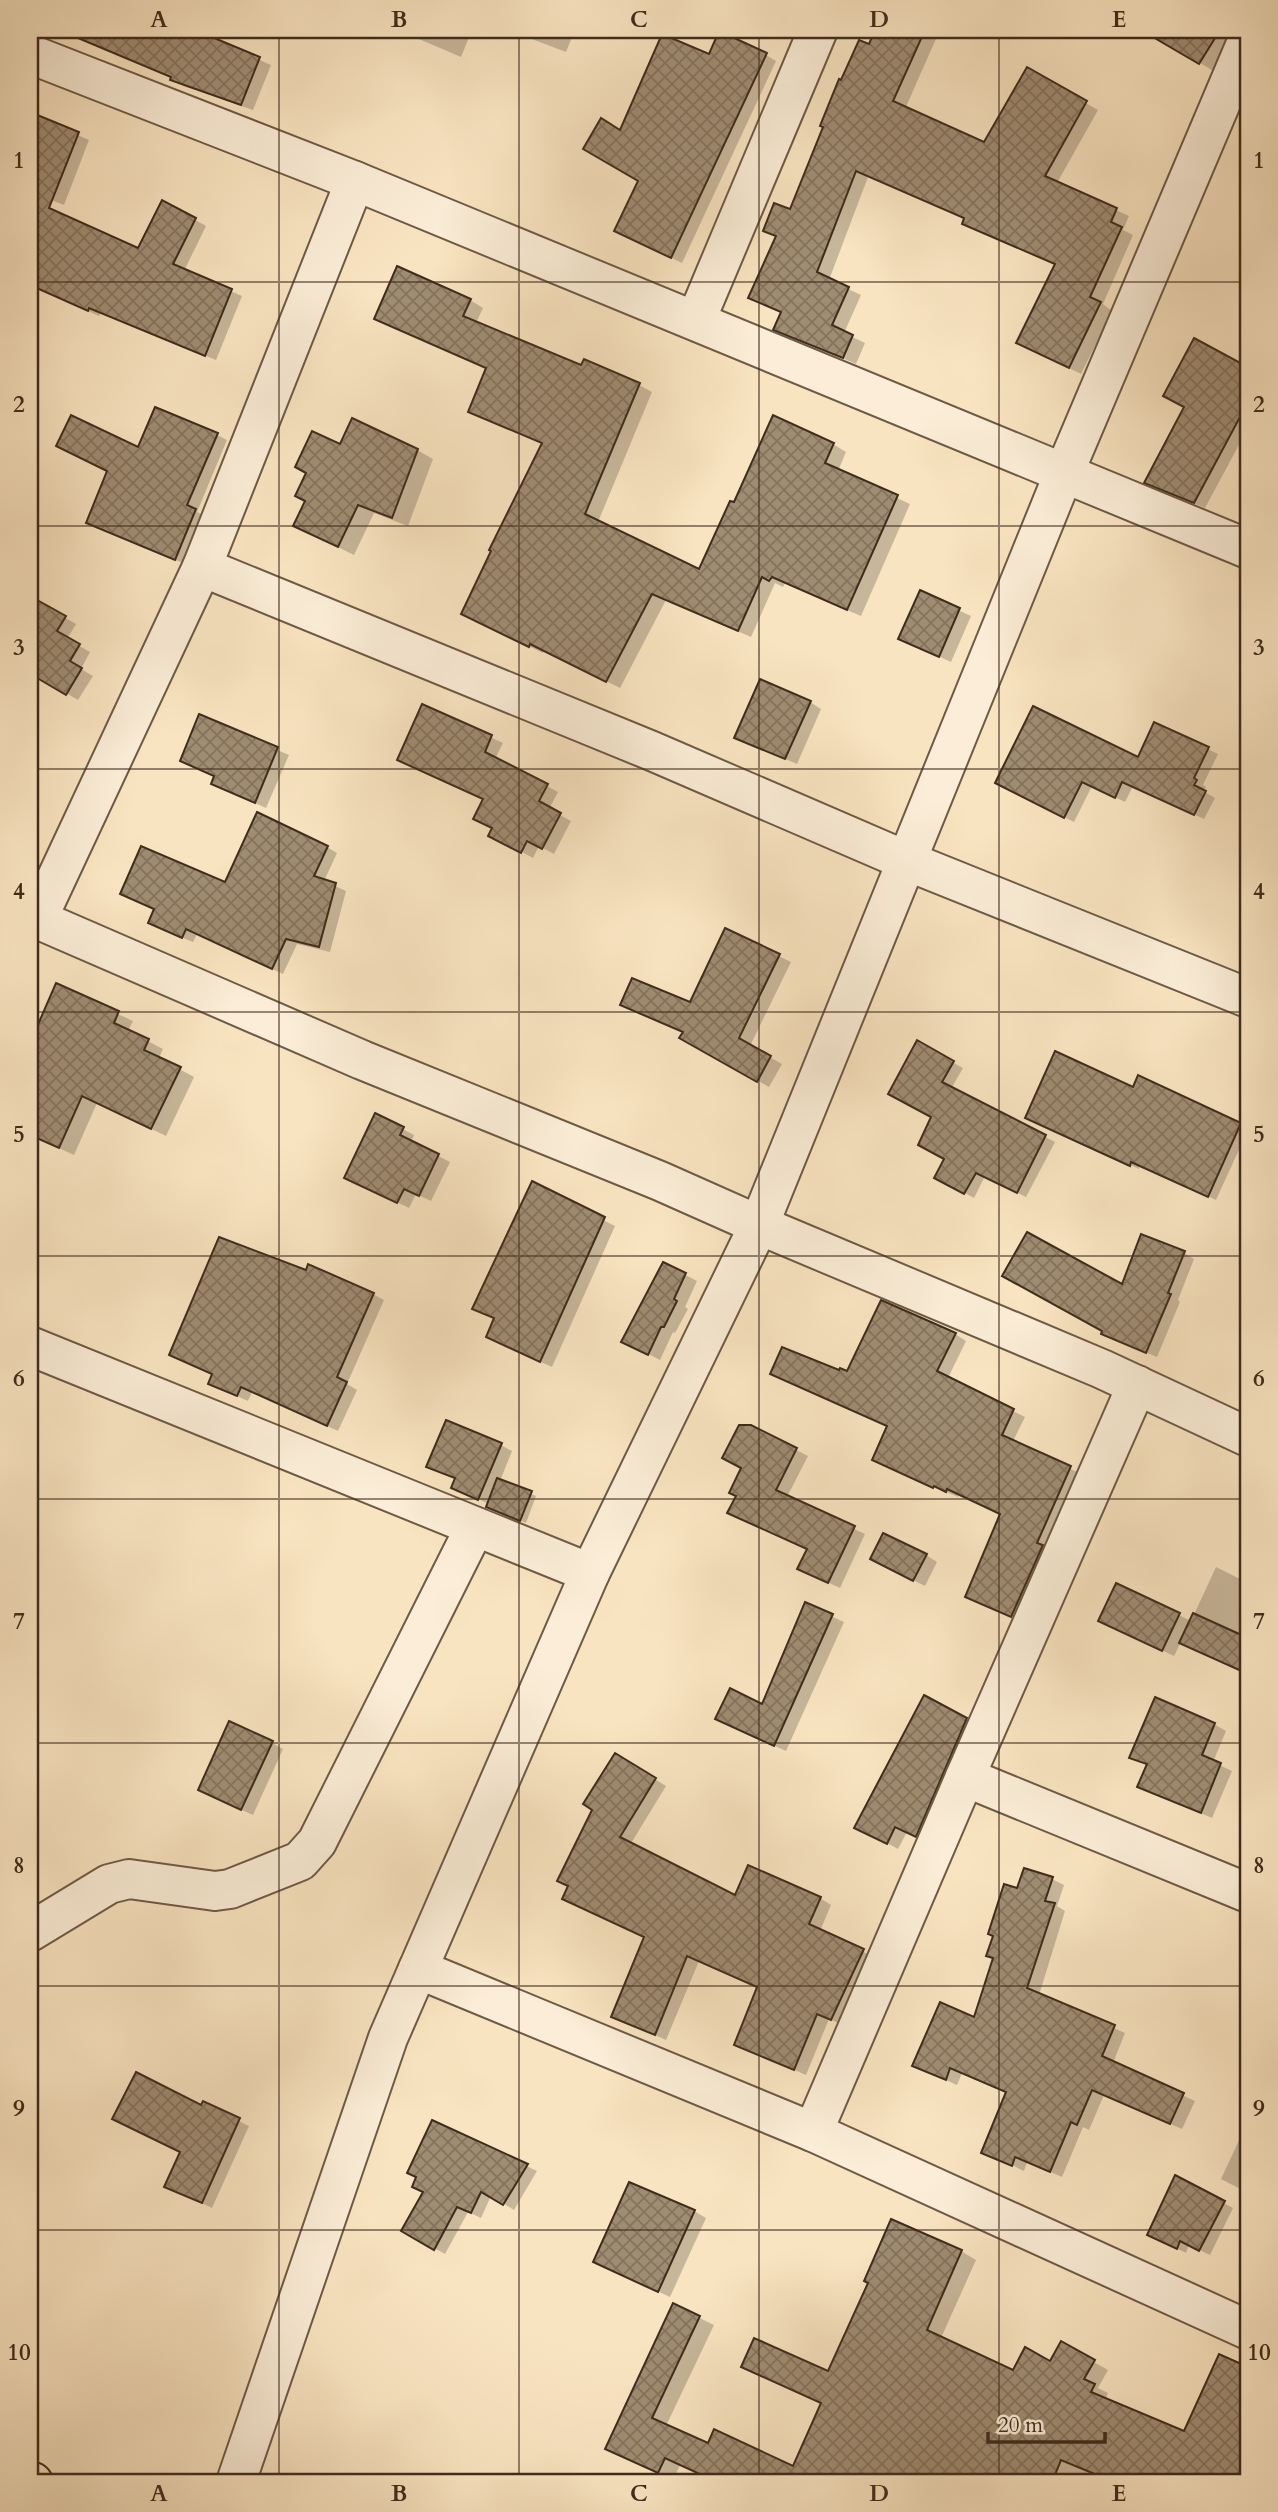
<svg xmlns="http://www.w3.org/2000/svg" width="1278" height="2512" font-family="Cardo,serif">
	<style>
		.shadow { fill: #0003 }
		.building { fill: url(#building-cross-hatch); stroke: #3f2c1c; stroke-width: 2 }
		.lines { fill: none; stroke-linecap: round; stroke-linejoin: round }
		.minor-casing { stroke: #6e5a45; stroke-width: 42 }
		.trunk-casing { stroke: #3f2c1c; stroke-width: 42 }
		.minor { stroke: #fbedd7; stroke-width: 38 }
		.trunk { stroke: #f9e4c1; stroke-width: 38 }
		.grid { fill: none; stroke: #3f2c1c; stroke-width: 2; stroke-opacity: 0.55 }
		.neatline { fill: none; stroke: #3f2c1c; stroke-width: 2.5 }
		.grid-label { font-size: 23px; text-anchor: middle; font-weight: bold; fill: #3f2c1c }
	</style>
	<defs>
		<pattern id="building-cross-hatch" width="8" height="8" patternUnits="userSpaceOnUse" patternTransform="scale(1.75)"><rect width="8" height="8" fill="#a08c72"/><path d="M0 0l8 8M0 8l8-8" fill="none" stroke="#84735d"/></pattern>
	</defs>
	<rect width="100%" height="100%" fill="#f9e4c1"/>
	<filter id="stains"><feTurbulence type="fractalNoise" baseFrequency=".00286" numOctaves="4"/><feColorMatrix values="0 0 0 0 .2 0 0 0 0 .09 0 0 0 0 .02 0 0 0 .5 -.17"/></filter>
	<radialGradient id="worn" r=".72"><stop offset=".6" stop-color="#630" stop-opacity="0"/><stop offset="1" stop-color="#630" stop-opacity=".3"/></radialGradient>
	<g class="shadow">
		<polygon points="99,30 191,30 271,65 253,110 183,86 172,78 104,50 93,43"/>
		<polygon points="398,30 472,30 461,57"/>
		<polygon points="508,30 575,30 566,52"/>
		<polygon points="877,30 939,32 905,109 984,144 1027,70 1098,110 1057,183 1129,216 1123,230 1133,235 1103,304 1112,311 1081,374 1030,349 1057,265 966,219 868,177 829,280 861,295 844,333 865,343 856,364 776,329 783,313 763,304 778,237 765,230 791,211"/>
		<polygon points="1144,30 1242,30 1217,73"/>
		<polygon points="766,55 776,61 682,263 627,236 641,181 621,132 709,56"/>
		<polygon points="35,116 89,140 64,205 30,192 30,130"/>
		<polygon points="163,202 206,226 184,271 242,296 216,360 101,313 99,316 30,285 30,249 47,209 139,250"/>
		<polygon points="1248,246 1248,260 1243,257"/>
		<polygon points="470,300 483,308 476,323 582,368 639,385 652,392 598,522 700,571 735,504 833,444 846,452 838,471 910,504 861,616 785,583 783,587 775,583 751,637 666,600 620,688 544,650 543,653 476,621 543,444 483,418 488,369 376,318"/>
		<polygon points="1248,365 1248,428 1205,508 1157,488"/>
		<polygon points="217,435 227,440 197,512 205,516 185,564 98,528 139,449"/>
		<polygon points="341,446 417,450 433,459 408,526 374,513 354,555 295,526 307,501"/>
		<polygon points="921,593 971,616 951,662 901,639"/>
		<polygon points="30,598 76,624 67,639 90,652 81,669 93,676 78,700 30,672"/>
		<polygon points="810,702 821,709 797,764 748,743"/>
		<polygon points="423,706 503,743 495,759 558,792 549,809 571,821 554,854 539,846 533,858 502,841 494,828 485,800 399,760"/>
		<polygon points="200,717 289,755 266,808 225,790 216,776 182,760"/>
		<polygon points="1155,724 1218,754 1203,785 1206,787 1203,791 1215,798 1204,819 1133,786 1125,802 1092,786 1074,822 1006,788 1139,759"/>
		<polygon points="327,847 337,853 324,881 346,891 330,952 297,944 283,974 197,934 193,942 161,929 156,910"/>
		<polygon points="726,930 791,962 750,1046 782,1064 769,1087 681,1037 684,1032 623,1005 691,1004"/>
		<polygon points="57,986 133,1021 128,1031 163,1049 159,1058 194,1077 166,1136 97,1103 74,1155 30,1135 30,1043"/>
		<polygon points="917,1043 963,1068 951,1089 1055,1142 1026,1197 985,1176 974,1198 936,1177 946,1159 933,1117"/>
		<polygon points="1139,1078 1248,1130 1216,1200 1140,1165 1139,1169 1035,1122 1134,1089"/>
		<polygon points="376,1115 414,1135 411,1142 450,1162 431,1201 416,1194 409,1208 357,1183"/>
		<polygon points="583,1210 615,1226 552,1367 499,1343 496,1319 486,1315"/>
		<polygon points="1184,1253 1194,1259 1178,1300 1180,1302 1157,1357 1114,1339 1105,1331 1123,1287"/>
		<polygon points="664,1264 697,1281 685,1307 688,1309 675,1333 673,1332 660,1360 635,1347"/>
		<polygon points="307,1272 373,1294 384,1300 347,1384 357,1390 338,1431 252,1392 248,1401 221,1389 214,1375"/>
		<polygon points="955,1334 966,1341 948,1378 1025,1417 1013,1441 1081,1474 1023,1622 979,1603 1001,1514 959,1494 958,1497 885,1466 889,1426 773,1374 847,1373"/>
		<polygon points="751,1427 808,1456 787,1497 865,1534 840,1588 799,1569 808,1550 741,1519 738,1496"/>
		<polygon points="501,1445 512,1451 500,1481 536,1496 526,1523 493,1509 489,1504 453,1487 456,1479 428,1466"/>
		<polygon points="926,1555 937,1562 925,1586 883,1565"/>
		<polygon points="1216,1567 1248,1583 1248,1674 1181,1642 1174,1656 1100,1621 1117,1585 1191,1621"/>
		<polygon points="806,1605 844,1622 786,1751 729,1725 763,1706"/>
		<polygon points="966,1719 978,1726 927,1842 907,1832 898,1849 868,1833"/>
		<polygon points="1214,1724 1226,1731 1213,1762 1232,1771 1212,1818 1139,1786 1148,1765 1132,1757"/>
		<polygon points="272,1743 283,1749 253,1815 211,1796"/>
		<polygon points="615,1755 666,1786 630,1845 736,1897 820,1898 831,1905 820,1931 874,1957 843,2025 829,2019 806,2075 736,2044 759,1987 699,1961 666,2040 613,2016 646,1938 594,1809"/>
		<polygon points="1052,1879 1064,1885 1057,1906 1065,1911 1039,1995 1125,2033 1113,2063 1195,2101 1182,2129 1104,2095 1089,2130 1083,2127 1062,2177 1027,2162 1024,2171 993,2156 1008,2093 962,2073 957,2085 926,2071 975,2020 1018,1890"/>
		<polygon points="204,2104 249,2126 212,2208 176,2191 182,2152"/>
		<polygon points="433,2122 537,2171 514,2210 491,2196 481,2218 468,2212 445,2254 403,2231 424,2192"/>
		<polygon points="1247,2123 1248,2123 1248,2193 1221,2179"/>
		<polygon points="1175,2177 1233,2208 1210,2255 1189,2245 1186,2253 1157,2239 1164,2202 1163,2201"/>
		<polygon points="694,2211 706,2218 670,2297 595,2262"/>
		<polygon points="961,2251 976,2260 941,2338 1014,2372 1051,2363 1062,2344 1108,2370 1098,2388 1108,2393 1105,2400 1185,2433 1220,2356 1248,2368 1248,2482 906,2482 885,2473 880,2482 717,2482 680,2465 673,2480 607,2448 673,2305 714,2325 666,2426 709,2445 794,2468 822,2403 829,2373"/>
	</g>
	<g class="building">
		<polygon points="59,30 195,30 260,57 241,105 170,80 171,77"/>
		<polygon points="875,30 925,30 893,101 984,142 1027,67 1087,101 1045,176 1117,208 1111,222 1122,227 1090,297 1101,302 1069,368 1016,343 1055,264 962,224 964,218 856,171 817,272 849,287 832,325 853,335 843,358 773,330 781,312 748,298 776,236 763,231 774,203 790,209 823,127 820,126 839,79 841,80 859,40 869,44"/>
		<polygon points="1141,30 1220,30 1199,64"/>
		<polygon points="719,31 767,53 671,258 614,231 638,181 583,149 601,118 620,130 662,34 709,54"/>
		<polygon points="30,112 79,132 49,208 138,248 162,200 196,218 173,264 232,289 205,356 89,308 88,311 30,285"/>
		<polygon points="397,266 471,299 463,316 581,365 584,359 640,383 585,514 699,569 730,501 734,502 773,415 834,443 825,463 898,495 847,610 772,577 769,581 762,577 738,631 652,594 606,682 530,644 529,647 461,614 491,551 489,550 542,443 468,412 486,368 374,319"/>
		<polygon points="1194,338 1248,367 1248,402 1194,503 1144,483 1184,407 1163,396"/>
		<polygon points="155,407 218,433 187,505 196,509 175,560 86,523 107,471 56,446 71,415 138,447"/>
		<polygon points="352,418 418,449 392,518 358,505 338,547 293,526 305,501 295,496 306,473 295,467 312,431 340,444"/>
		<polygon points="920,590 960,608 939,657 898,639"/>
		<polygon points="30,596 66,616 57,631 80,644 70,661 82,668 66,695 32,675 30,678"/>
		<polygon points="760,679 811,701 785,759 734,738"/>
		<polygon points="422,704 492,735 485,752 548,784 539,801 561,813 542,849 527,841 521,853 488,836 492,828 473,819 483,799 397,760"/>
		<polygon points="1033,706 1138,757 1154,722 1209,747 1194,778 1197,780 1194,785 1206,791 1194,815 1122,782 1115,798 1082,782 1064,818 995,783"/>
		<polygon points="199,714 278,747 255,803 211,784 214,776 180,761"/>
		<polygon points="257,812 328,846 314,876 336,883 319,947 286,939 272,969 186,929 182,938 148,923 154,909 120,894 141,846 225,882"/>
		<polygon points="725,928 780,954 739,1038 771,1056 757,1082 679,1038 683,1032 620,1005 632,978 690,1002"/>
		<polygon points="56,983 119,1011 114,1023 149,1039 144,1050 181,1067 151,1129 82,1096 59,1148 30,1135 30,1043"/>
		<polygon points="917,1040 954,1061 942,1082 1046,1135 1017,1193 976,1173 964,1194 934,1178 944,1159 918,1145 931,1117 888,1094"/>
		<polygon points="1055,1051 1133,1087 1138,1075 1241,1123 1208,1197 1131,1162 1130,1166 1025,1118"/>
		<polygon points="375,1113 404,1127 400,1135 439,1154 419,1196 404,1189 397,1203 344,1178"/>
		<polygon points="532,1181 605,1217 540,1362 486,1337 494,1318 472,1309"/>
		<polygon points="1027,1232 1122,1284 1141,1234 1185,1251 1168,1293 1171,1294 1146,1353 1101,1334 1102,1331 1002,1276"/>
		<polygon points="219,1237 306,1270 308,1264 374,1293 337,1377 347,1382 327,1426 241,1387 237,1396 208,1384 212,1374 169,1355"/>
		<polygon points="663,1262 686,1273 674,1299 677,1301 664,1327 661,1327 648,1355 621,1342"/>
		<polygon points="881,1300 956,1333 937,1371 1014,1409 1002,1435 1071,1466 1037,1543 1043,1545 1011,1617 965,1597 1000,1514 947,1489 946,1492 934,1486 933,1488 872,1460 887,1426 770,1374 782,1347 839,1370 840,1368 847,1371"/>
		<polygon points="446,1420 502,1443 478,1500 451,1488 455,1478 426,1467"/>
		<polygon points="739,1425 751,1425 797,1448 776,1490 855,1526 828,1583 797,1569 807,1549 727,1513 736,1496 729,1493 741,1468 722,1458"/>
		<polygon points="497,1478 532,1491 520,1521 486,1507"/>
		<polygon points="883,1533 927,1554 913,1581 870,1559"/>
		<polygon points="1116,1583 1180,1613 1162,1651 1098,1621"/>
		<polygon points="805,1602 833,1614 774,1746 715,1719 730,1688 762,1704"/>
		<polygon points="1193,1613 1248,1638 1248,1674 1179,1643"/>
		<polygon points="924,1695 967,1718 916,1837 895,1827 887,1844 854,1828"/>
		<polygon points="1155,1697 1215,1723 1202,1755 1221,1763 1201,1813 1137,1787 1147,1764 1129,1758"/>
		<polygon points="229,1721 273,1741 241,1810 198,1790"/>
		<polygon points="615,1753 656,1778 620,1837 735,1895 748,1865 821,1897 809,1924 864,1949 831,2020 817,2014 794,2070 734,2045 757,1987 687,1956 655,2035 611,2017 644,1937 562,1899 568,1886 557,1881 592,1810 583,1804"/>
		<polygon points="1024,1868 1053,1877 1045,1901 1055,1903 1027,1988 1115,2025 1102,2056 1184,2093 1170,2124 1092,2090 1077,2125 1071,2122 1050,2172 1015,2157 1012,2166 981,2153 1006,2092 950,2068 946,2080 912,2066 940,2002 974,2017 993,1958 986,1956 993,1936 988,1934 1004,1884 1017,1888"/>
		<polygon points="136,2072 201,2105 203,2101 240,2118 202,2203 164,2187 180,2152 112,2119"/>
		<polygon points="432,2120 528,2164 503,2205 481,2192 471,2213 457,2207 434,2250 401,2231 423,2192 412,2187 416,2177 407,2173"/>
		<polygon points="1175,2175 1225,2201 1199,2251 1180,2241 1177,2249 1147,2235"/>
		<polygon points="629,2182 695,2210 658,2292 593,2262"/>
		<polygon points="891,2219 962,2250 927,2330 1013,2370 1025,2347 1050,2361 1061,2341 1095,2360 1084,2379 1095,2384 1091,2392 1184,2431 1219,2354 1248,2367 1248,2482 1114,2482 1061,2460 1052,2482 717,2482 665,2458 658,2473 605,2449 673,2303 700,2316 652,2418 708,2443 714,2429 793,2466 821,2403 741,2367 754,2338 828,2371 868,2283 864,2281"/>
	</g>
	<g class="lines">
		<g class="minor-casing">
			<g id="minor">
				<polyline points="30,54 355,181 1248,549"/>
				<polyline points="696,320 818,30"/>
				<polyline points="202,567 652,751 907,861 1248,998"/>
				<polyline points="30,916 362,1060 660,1181 759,1225 1102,1369 1248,1437"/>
				<polyline points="37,920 202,567 355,181"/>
				<polyline points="30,1346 590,1573"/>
				<polyline points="965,1777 1248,1893"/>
				<polyline points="30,1932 109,1884 129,1879 215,1891 230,1889 300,1861 317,1842 475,1527"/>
				<polyline points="418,1969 813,2132 1248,2330"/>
				<polyline points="813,2132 965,1777 1137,1385"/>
				<polyline points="236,2482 388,2038 590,1573 759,1225 1064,473 1248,39"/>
			</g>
		</g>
		<g class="trunk-casing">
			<polyline id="trunk" points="30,2481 33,2482"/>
		</g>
		<use href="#minor" class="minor"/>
		<use href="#trunk" class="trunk"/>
	</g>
	<path class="grid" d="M 279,30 L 279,2482M 519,30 L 519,2482M 759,30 L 759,2482M 999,30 L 999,2482M 30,282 L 1248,282M 30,526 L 1248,526M 30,769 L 1248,769M 30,1012 L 1248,1012M 30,1256 L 1248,1256M 30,1499 L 1248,1499M 30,1743 L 1248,1743M 30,1986 L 1248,1986M 30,2230 L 1248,2230"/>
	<rect width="1278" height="2512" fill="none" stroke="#f9e4c1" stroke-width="77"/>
	<path d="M988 2432v10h117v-10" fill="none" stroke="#3f2c1c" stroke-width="3.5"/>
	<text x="998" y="2432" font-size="21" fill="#3f2c1c" stroke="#fbedd7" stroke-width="5" paint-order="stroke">20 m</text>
	<rect x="38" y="38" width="1202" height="2436" class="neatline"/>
	<g class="grid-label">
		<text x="159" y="27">A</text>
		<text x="399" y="27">B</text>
		<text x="639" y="27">C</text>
		<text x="879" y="27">D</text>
		<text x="1119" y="27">E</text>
		<text x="19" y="168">1</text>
		<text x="1259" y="168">1</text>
		<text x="19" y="412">2</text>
		<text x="1259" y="412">2</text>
		<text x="19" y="655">3</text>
		<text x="1259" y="655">3</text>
		<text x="19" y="899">4</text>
		<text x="1259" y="899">4</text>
		<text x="19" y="1142">5</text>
		<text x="1259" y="1142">5</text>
		<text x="19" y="1386">6</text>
		<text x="1259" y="1386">6</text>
		<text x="19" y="1629">7</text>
		<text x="1259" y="1629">7</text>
		<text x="19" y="1873">8</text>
		<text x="1259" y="1873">8</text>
		<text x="19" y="2116">9</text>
		<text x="1259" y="2116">9</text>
		<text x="19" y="2360">10</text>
		<text x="1259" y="2360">10</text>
		<text x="159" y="2501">A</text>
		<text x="399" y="2501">B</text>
		<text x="639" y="2501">C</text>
		<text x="879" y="2501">D</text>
		<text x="1119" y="2501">E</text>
	</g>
	<rect width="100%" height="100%" filter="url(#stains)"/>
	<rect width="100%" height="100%" fill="url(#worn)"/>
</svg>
